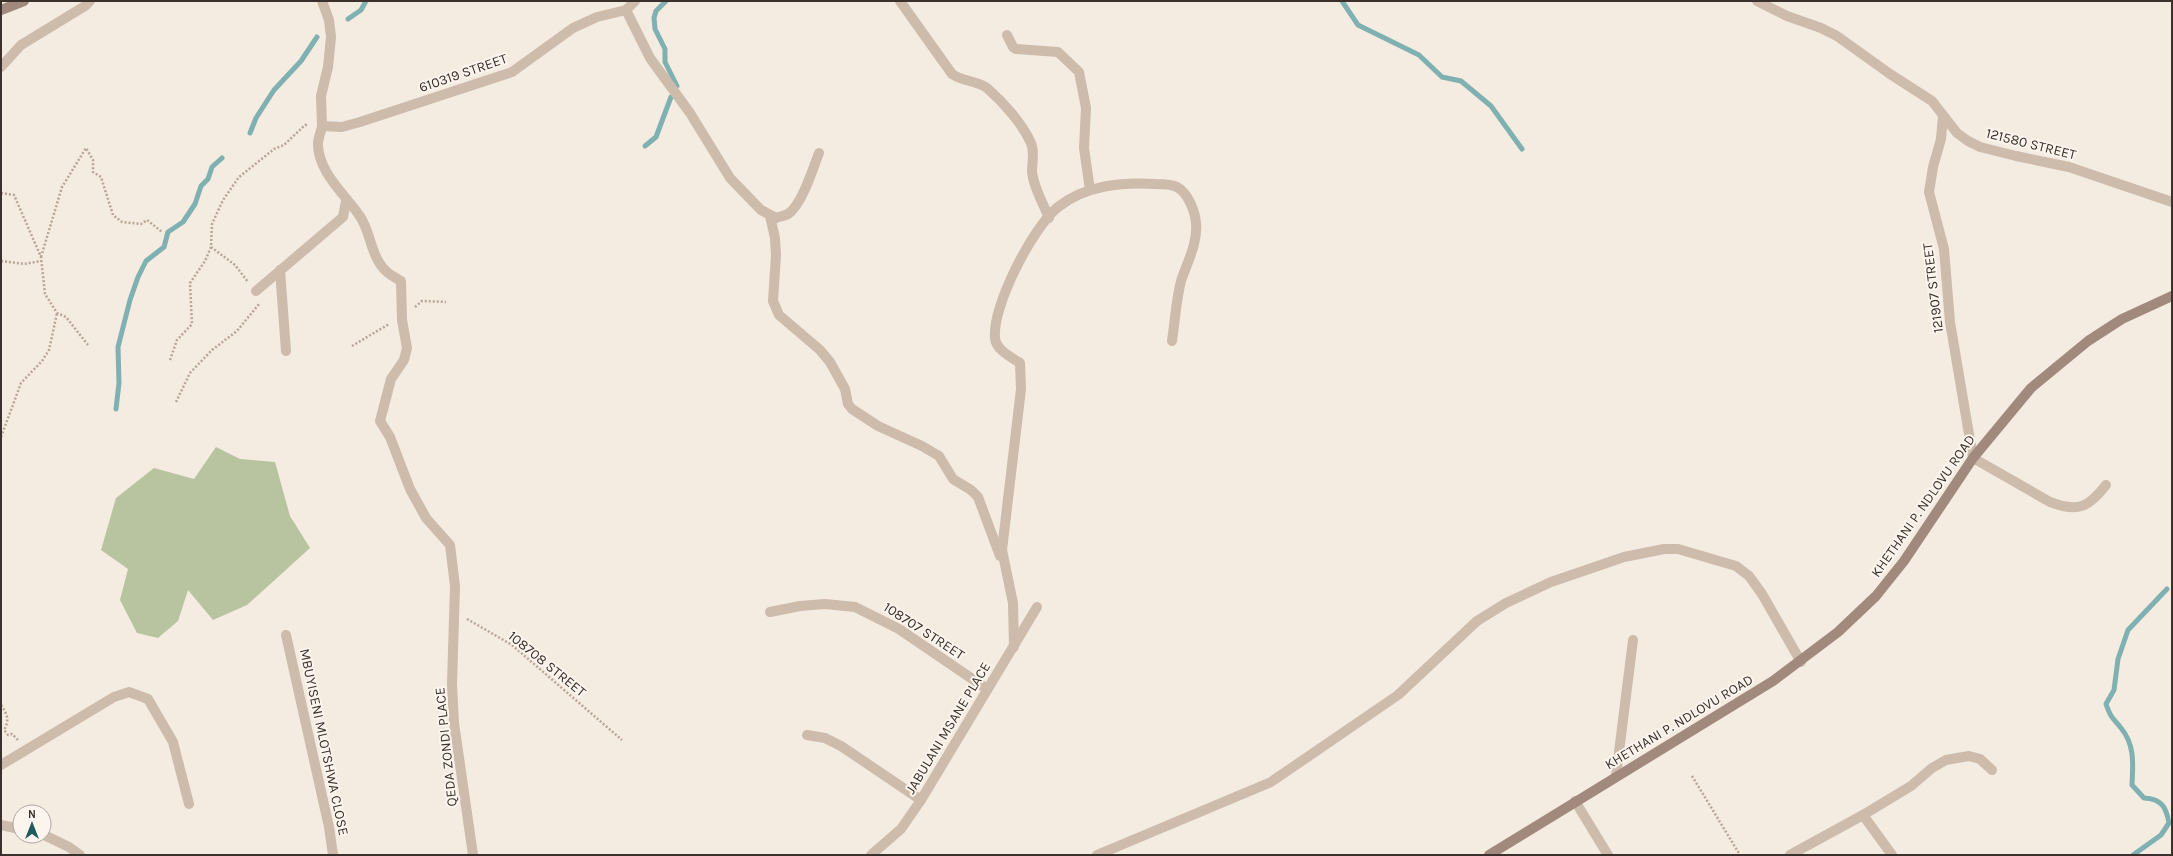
<svg xmlns="http://www.w3.org/2000/svg" width="2173" height="856" font-family="Karla,sans-serif">
	<style>
		.green { fill: #b8c4a0 }
		.lines { fill: none; stroke-linecap: round; stroke-linejoin: round }
		.stream { stroke: #7fb0b2; stroke-width: 5 }
		.path { stroke: #b9a596; stroke-width: 2.5; stroke-dasharray: 2 2; stroke-linecap: butt }
		.lane { stroke: #cdbbac; stroke-width: 10 }
		.street { stroke: #cdbbac; stroke-width: 10 }
		.secondary { stroke: #a18a7d; stroke-width: 10 }
		.labels { text-anchor: middle; dominant-baseline: central; stroke-width: 4; stroke-linejoin: round; paint-order: stroke }
		.street-label { font-size: 14px; fill: #3b302b; stroke: #fbf5ee }
	</style>
	<rect width="100%" height="100%" fill="#f4ebe1"/>
	<polygon class="green" points="216,447 240,459 275,462 290,516 310,548 247,605 213,620 188,590 178,621 158,638 137,633 120,600 128,569 101,550 116,498 154,468 194,479"/>
	<g class="lines">
		<g class="stream">
			<polyline points="666,1 656,11 654,18 655,29 665,49 665,62 677,86"/>
			<polyline points="1342,1 1358,25 1419,55 1442,77 1461,81 1491,106 1522,149"/>
			<polyline points="348,19 361,10 366,1"/>
			<polyline points="250,133 256,118 274,90 301,61 317,37"/>
			<polyline points="645,146 656,137 671,97"/>
			<polyline points="116,409 119,383 118,347 130,300 138,277 146,261 164,247 168,232 183,222 195,204 201,186 208,179 212,167 222,158"/>
			<path d="M 2133,855 L 2161,835 L 2169,823 C 2166,807 2162,799 2144,798 L 2132,785 C 2133,764 2135,745 2121,728 C 2112,717 2111,718 2106,704 L 2114,690 L 2118,659 L 2128,630 L 2167,589"/>
		</g>
		<g class="path">
			<polyline points="1,193 14,195 41,257 45,294 57,313 66,317 88,345"/>
			<polyline points="211,247 235,265 248,282"/>
			<polyline points="41,257 62,187 86,148 93,160 93,172 101,177 113,215 122,222 141,224 147,220 162,232"/>
			<polyline points="1,261 24,264 41,261"/>
			<polyline points="415,307 422,301 446,302"/>
			<polyline points="352,346 389,324"/>
			<polyline points="170,360 177,340 192,324 190,283 205,261 211,247 212,224 223,200 239,177 274,149 284,145 305,125 309,125"/>
			<polyline points="176,402 190,373 212,350 237,331 259,304"/>
			<polyline points="1,437 21,383 42,361 49,350 57,313"/>
			<polyline points="467,619 512,645 622,740"/>
			<path d="M 1,705 C 7,714 10,720 4,730 L 8,735 L 12,734 L 18,740"/>
			<polyline points="1692,776 1740,855"/>
		</g>
		<polyline class="lane" points="1616,776 1633,640"/>
		<g class="street">
			<polyline points="322,1 329,20 331,37 328,67 321,96 322,126 342,127 360,122 512,72 573,28 597,17 626,10 635,1"/>
			<path d="M 900,1 L 952,74 C 963,82 976,80 987,88 C 1003,102 1022,123 1031,143 C 1035,153 1032,161 1032,171 C 1033,186 1043,203 1049,218"/>
			<polyline points="1757,1 1787,16 1821,28 1837,36 1890,74 1932,101 1957,133 1968,141 1980,147 2016,156 2069,167 2172,202"/>
			<path d="M 626,10 L 650,58 L 690,113 L 730,178 L 761,210 L 776,218 C 780,216 785,216 788,214 C 802,205 813,168 819,153"/>
			<polyline points="1007,35 1013,47 1016,49 1058,52 1079,72 1086,108 1084,148 1090,190"/>
			<polyline points="1,67 21,45 85,6 90,1"/>
			<path d="M 1943,116 L 1941,139 L 1933,167 L 1929,192 L 1944,249 L 1950,322 L 1973,458 L 2050,502 C 2078,513 2089,507 2106,485"/>
			<path d="M 322,126 C 321,132 318,138 318,144 C 318,173 347,196 361,218 C 371,234 371,257 386,271 C 390,275 396,278 401,281 L 402,320 L 407,348 L 404,360 L 391,379 L 380,421 L 390,437 L 410,489 L 426,518 L 450,545 L 455,586 L 452,684 L 454,723 L 473,855"/>
			<polyline points="770,216 775,238 776,255 773,301 779,315 820,350 830,362 845,389 848,404 852,409 878,426 922,446 939,456 953,479 971,490 978,497 1000,556"/>
			<polyline points="280,270 286,351"/>
			<polyline points="256,291 343,217 346,201"/>
			<polyline points="770,612 800,606 825,604 855,607 899,629 987,689"/>
			<polyline points="286,635 329,827 333,855"/>
			<path d="M 1014,647 L 1013,603 L 1002,550 L 1021,389 L 1020,363 C 1011,357 996,350 995,338 C 992,306 1033,227 1058,207 C 1086,185 1122,182 1156,184 C 1162,184 1171,184 1177,187 C 1188,193 1195,211 1196,223 C 1198,243 1187,263 1181,281 C 1176,300 1175,322 1172,341"/>
			<polyline points="807,735 825,738 841,746 921,800"/>
			<polyline points="1,765 114,697 129,692 148,699 173,742 189,804"/>
			<polyline points="1575,801 1608,855"/>
			<polyline points="1863,815 1892,855"/>
			<polyline points="1,825 20,829"/>
			<polyline points="44,835 69,847 80,855"/>
			<polyline points="871,855 901,829 921,800 1037,607"/>
			<polyline points="1097,855 1271,782 1398,695 1477,621 1506,603 1551,582 1624,557 1664,549 1678,549 1736,566 1749,576 1762,594 1801,662"/>
			<polyline points="1790,855 1863,815 1911,786 1932,768 1946,760 1969,756 1980,759 1992,770"/>
		</g>
		<g class="secondary">
			<polyline points="1,10 24,1"/>
			<polyline points="1489,855 1773,681 1838,632 1876,596 1904,561 1973,458 2031,388 2088,341 2122,319 2172,296"/>
		</g>
	</g>
	<g class="labels">
		<g class="street-label">
			<text transform="translate(463 73) rotate(-19)">610319 STREET</text>
			<text transform="translate(2031 144) rotate(14)">121580 STREET</text>
			<text transform="translate(1933 288) rotate(-97)">121907 STREET</text>
			<text transform="translate(1923 506) rotate(-55)">KHETHANI P. NDLOVU ROAD</text>
			<text transform="translate(924 631) rotate(33)">108707 STREET</text>
			<text transform="translate(547 664) rotate(39)">108708 STREET</text>
			<text transform="translate(1679 722) rotate(-31)">KHETHANI P. NDLOVU ROAD</text>
			<text transform="translate(948 728) rotate(-59)">JABULANI MSANE PLACE</text>
			<text transform="translate(324 742) rotate(78)">MBUYISENI MLOTSHWA CLOSE</text>
			<text transform="translate(446 747) rotate(-96)">QEDA ZONDI PLACE</text>
		</g>
	</g>
	<rect width="2173" height="856" fill="none" stroke="#3b302b" stroke-width="4"/>
	<g transform="translate(32 824)"><circle r="19" fill="#fbf5ee" stroke="#aea6a0"/>
	<path d="M0-3L7 15L0 10L-7 15Z" fill="#1f5a5e"/>
	<text y="-6" font-size="11" font-weight="bold" text-anchor="middle" fill="#3b302b">N</text>
	</g>
</svg>
